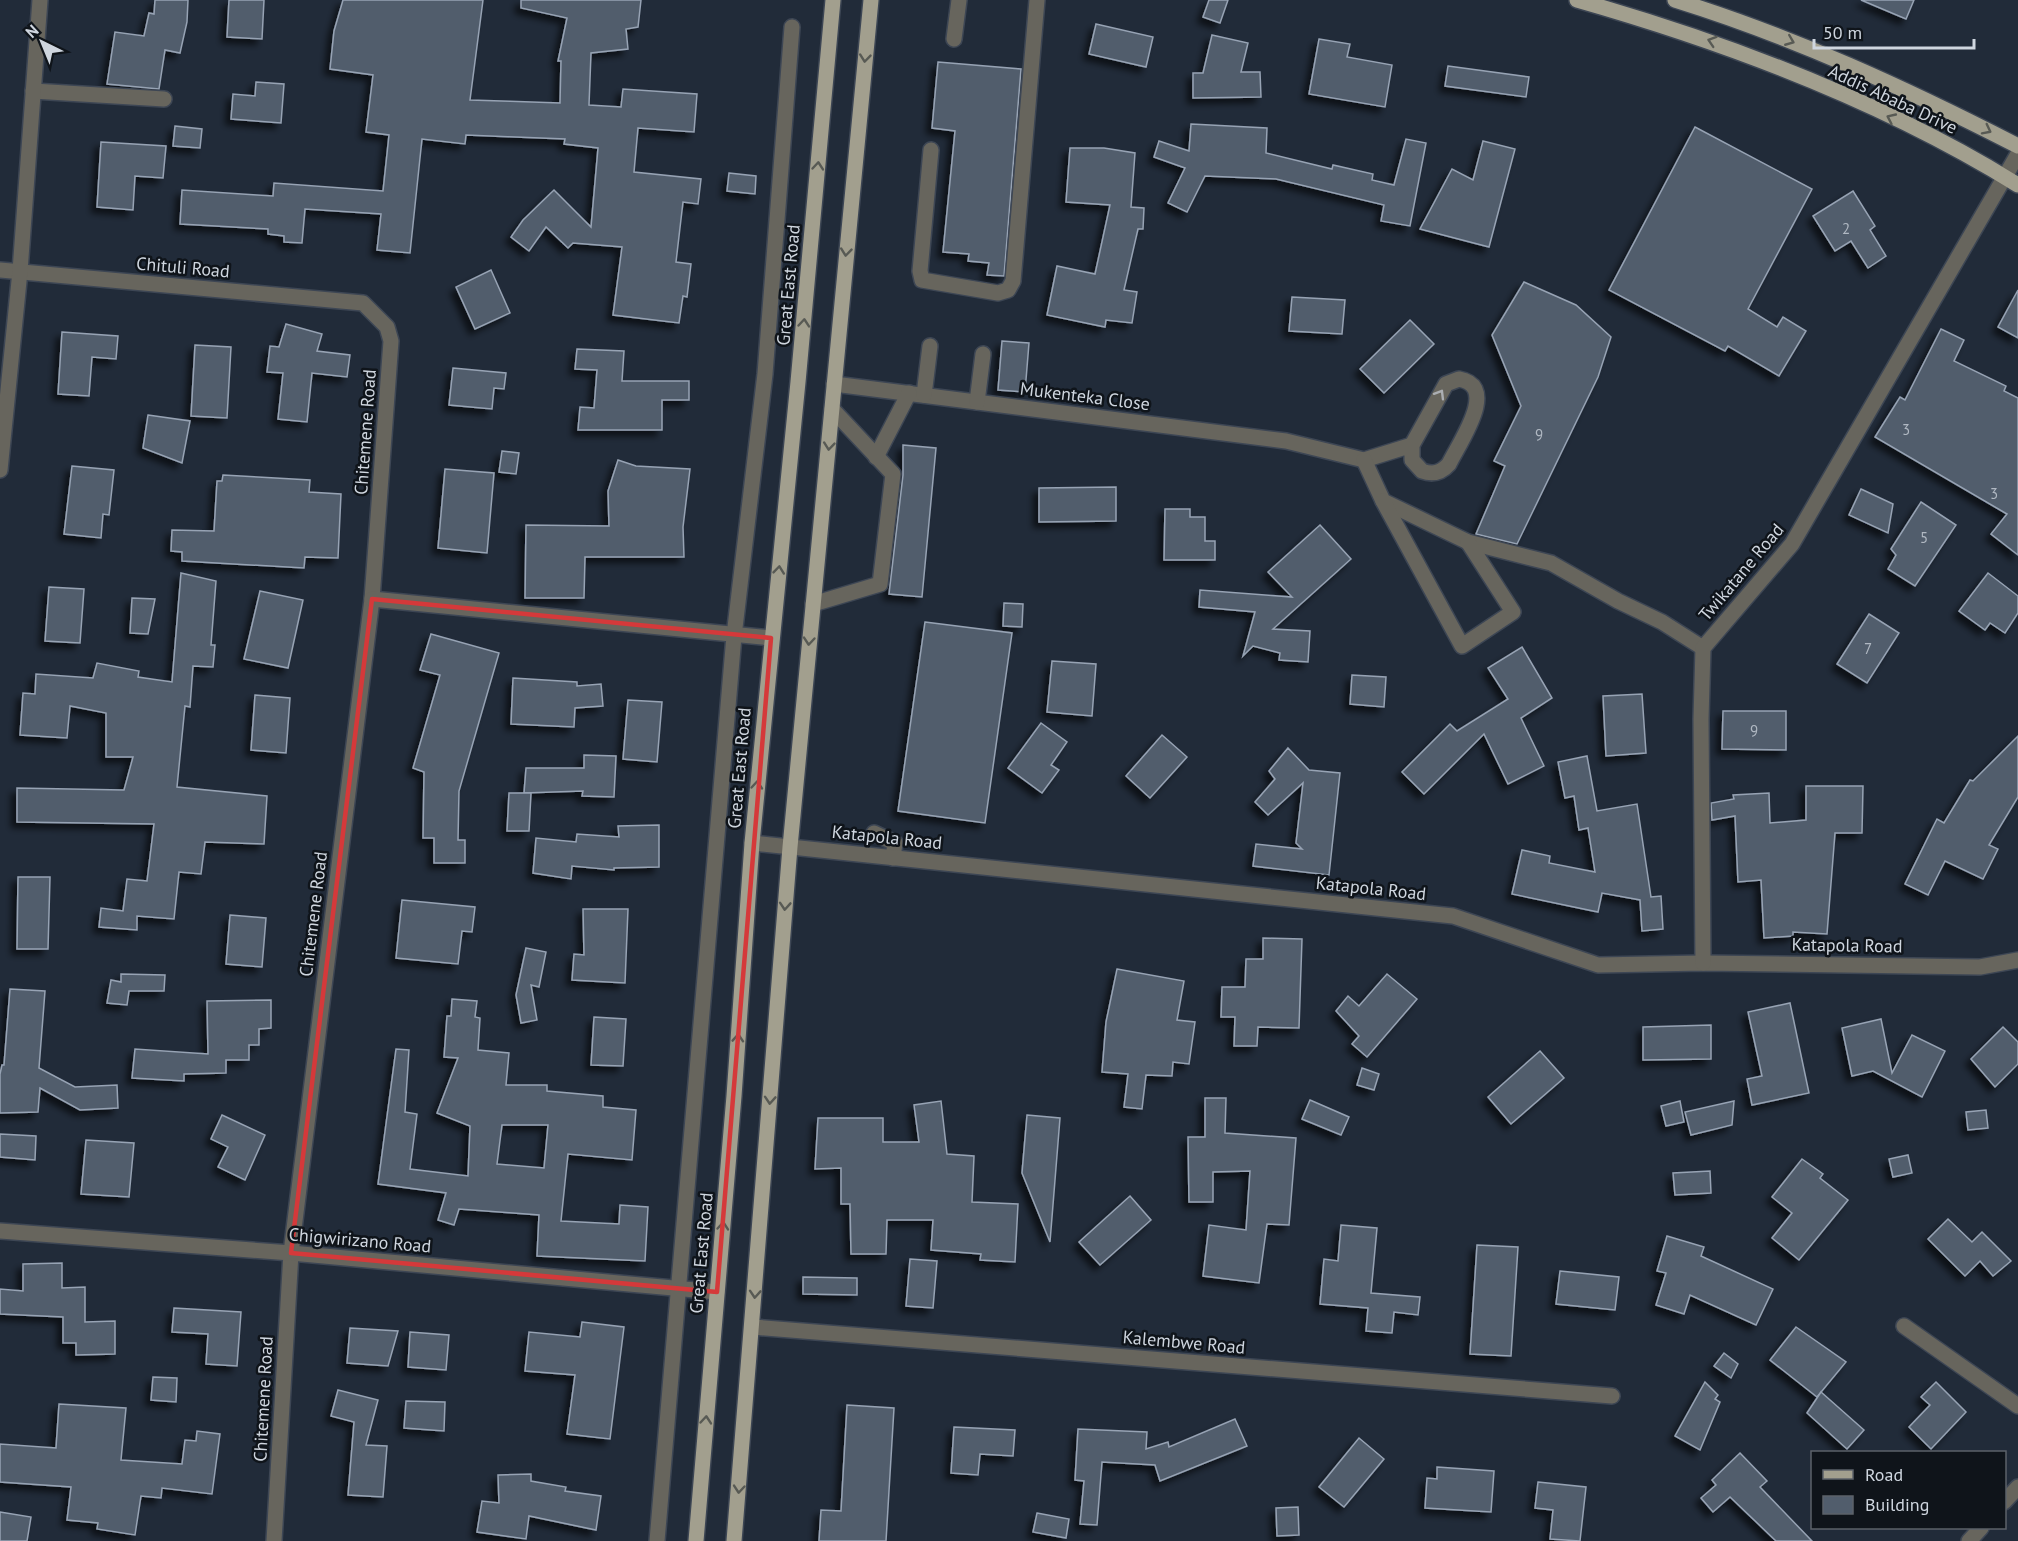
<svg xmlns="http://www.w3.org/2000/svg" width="2018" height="1541" font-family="'PT Sans',sans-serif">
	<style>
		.building { fill: #515d6c; stroke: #97a3b4; stroke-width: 1.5; fill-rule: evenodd; filter: url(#shadow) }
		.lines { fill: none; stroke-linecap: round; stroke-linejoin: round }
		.minor-casing { stroke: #3d4654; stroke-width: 18 }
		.major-casing { stroke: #3d4654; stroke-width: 18 }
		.minor { stroke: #67655d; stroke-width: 15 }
		.major { stroke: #a29f8e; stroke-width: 15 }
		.oneway { stroke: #585a54 }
		.oneway2 { stroke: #abaeb2 }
		.marked { fill: none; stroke: #d5393a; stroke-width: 4.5; stroke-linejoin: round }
		.labels { text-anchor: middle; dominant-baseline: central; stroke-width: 5; stroke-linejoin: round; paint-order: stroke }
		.number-label { font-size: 15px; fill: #b0b8c2 }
		.street-label { font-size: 18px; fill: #cfd6df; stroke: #0f141a }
	</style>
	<defs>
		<filter id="shadow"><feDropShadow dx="-5.5" dy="5.5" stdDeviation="3" flood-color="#0009"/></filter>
	</defs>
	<rect width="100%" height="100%" fill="#212b39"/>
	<g class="building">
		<polygon points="155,0 188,0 187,22 180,53 165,50 159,89 107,84 115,32 144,36 149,13 154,14"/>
		<polygon points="229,0 264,0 262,39 227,37"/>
		<polygon points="343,0 483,0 470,100 560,103 561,61 558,61 567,18 521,8 521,0 641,0 638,27 626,29 628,49 591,53 589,105 621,107 623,89 697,94 694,132 638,128 634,172 701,179 698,204 683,202 676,262 691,264 687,297 683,296 679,323 613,315 622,247 573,243 568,248 546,227 529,251 511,237 523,220 554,190 591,227 598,148 564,144 565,139 466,135 465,144 422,139 410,253 377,250 381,214 305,209 302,243 284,242 284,236 268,234 268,229 180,224 182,190 273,196 274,183 383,191 389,135 366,132 373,75 330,69 334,31"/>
		<polygon points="1209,0 1228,0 1220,23 1203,17"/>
		<polygon points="1861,0 1914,0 1906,19"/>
		<polygon points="1096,24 1153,37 1146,67 1089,54"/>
		<polygon points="1212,35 1248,43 1241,72 1260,72 1261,97 1193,98 1193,73 1203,73"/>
		<polygon points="1319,39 1350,44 1347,57 1392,65 1385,107 1309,94"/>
		<polygon points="938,62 1021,69 1004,276 987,275 989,263 968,261 969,254 943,252 955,131 932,128"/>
		<polygon points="1448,66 1529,77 1526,97 1445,86"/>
		<polygon points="256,82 284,84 281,123 231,119 233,94 255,96"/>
		<polygon points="1191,124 1267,128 1266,153 1332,169 1333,165 1373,174 1372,180 1394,185 1406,139 1426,143 1410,226 1381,221 1384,205 1276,179 1205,176 1187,212 1168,203 1185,168 1154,157 1159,141 1189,151"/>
		<polygon points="175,126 202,129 200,148 173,146"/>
		<polygon points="1695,127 1812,189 1748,309 1777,327 1783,317 1806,331 1779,376 1728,346 1725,351 1609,290"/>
		<polygon points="1483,141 1515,149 1489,247 1420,229 1452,169 1473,180"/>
		<polygon points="101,142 166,146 163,178 135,176 133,210 97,207"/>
		<polygon points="1070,148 1104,148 1135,153 1131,207 1144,208 1143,229 1138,229 1124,290 1137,292 1132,323 1106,320 1105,327 1047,315 1057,266 1095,274 1110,205 1066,202"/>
		<polygon points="729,173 756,176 755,194 727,191"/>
		<polygon points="1853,191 1875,226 1870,230 1886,256 1868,268 1851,241 1835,251 1813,216"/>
		<polygon points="491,270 510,313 475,329 456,287"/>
		<polygon points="1524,282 1576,305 1611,337 1598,377 1517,544 1476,534 1505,466 1494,461 1521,406 1492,335"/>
		<polygon points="2018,290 2018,338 1998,327"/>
		<polygon points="1292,297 1345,300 1342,334 1289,331"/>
		<polygon points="1410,320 1434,344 1384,393 1360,369"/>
		<polygon points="286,324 322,334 317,351 350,355 347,377 312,373 307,422 278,419 283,373 267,372 270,346 279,347"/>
		<polygon points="1941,329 1964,340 1954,361 2006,386 2004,391 2018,398 2018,555 1991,534 2007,514 1875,437 1900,397 1905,400"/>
		<polygon points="62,332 118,336 116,359 92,357 89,396 58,394"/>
		<polygon points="1002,341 1029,343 1025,392 998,390"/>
		<polygon points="195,345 231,347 227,418 191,416"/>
		<polygon points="577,349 624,351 622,381 689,381 689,400 662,400 662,430 578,430 580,407 594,408 597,370 575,369"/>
		<polygon points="453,368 506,373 504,389 494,388 492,409 449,405"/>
		<polygon points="148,415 190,421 182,463 143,448"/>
		<polygon points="903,445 936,448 922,597 889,594 903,475"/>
		<polygon points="502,451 519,453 516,474 499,472"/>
		<polygon points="618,460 636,466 690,469 683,527 684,557 585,557 584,598 525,598 526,525 609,526 608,491"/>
		<polygon points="72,466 114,470 109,515 103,514 101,538 64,534"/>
		<polygon points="445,469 494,473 487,553 438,548"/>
		<polygon points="223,475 310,480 309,492 341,494 338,558 305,557 304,568 182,561 182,552 171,551 172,530 214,531 217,481 222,481"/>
		<polygon points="1116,487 1116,521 1039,522 1039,488"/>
		<polygon points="1861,489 1893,504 1888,533 1849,515"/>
		<polygon points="1921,502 1956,525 1915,586 1888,569 1896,555 1891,549"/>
		<polygon points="1165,509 1190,509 1190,517 1205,517 1205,541 1215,541 1215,560 1164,560"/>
		<polygon points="1320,525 1351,559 1273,629 1310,631 1308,662 1279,660 1280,653 1253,646 1243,656 1255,612 1199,607 1200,590 1292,597 1268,572"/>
		<polygon points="181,573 216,581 211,645 215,645 213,667 193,666 190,707 185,706 177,787 267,796 264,844 205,842 201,874 179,872 174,919 137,916 137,930 99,927 101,908 123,911 127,879 147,881 154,824 17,822 17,788 124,790 133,757 106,757 106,713 70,706 67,738 20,735 23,693 35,694 36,674 93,678 97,663 139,671 138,677 172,682"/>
		<polygon points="1988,573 2018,596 2018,613 2005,633 1990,623 1985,630 1959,611"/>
		<polygon points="49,587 84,589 80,643 45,641"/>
		<polygon points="260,591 303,600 288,668 244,659"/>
		<polygon points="132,598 155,599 148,634 130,633"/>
		<polygon points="1004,603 1023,604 1022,627 1003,626"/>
		<polygon points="1869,614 1899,633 1867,683 1837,664"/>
		<polygon points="925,622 1012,633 985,823 898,811"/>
		<polygon points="431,634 499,653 459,791 458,840 465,840 465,863 434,863 434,838 423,838 424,772 413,768 440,675 420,670"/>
		<polygon points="1522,647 1552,698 1521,718 1544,766 1508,784 1484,734 1424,794 1402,772 1450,724 1457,731 1508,699 1488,668"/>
		<polygon points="1052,661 1096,664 1092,716 1047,712"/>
		<polygon points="1352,675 1386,677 1384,707 1350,704"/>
		<polygon points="513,678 577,682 577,686 601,684 603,706 575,708 574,727 511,724"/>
		<polygon points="1642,694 1646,753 1606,756 1603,696"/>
		<polygon points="255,695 290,698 286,753 251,750"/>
		<polygon points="628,700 662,702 657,762 623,759"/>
		<polygon points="1723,711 1786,711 1786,750 1722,749"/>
		<polygon points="1041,723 1067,742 1051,765 1059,770 1042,793 1008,768"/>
		<polygon points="1162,735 1187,757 1150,798 1126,776"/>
		<polygon points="2018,736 2018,797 1989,845 1998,849 1983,879 1945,861 1928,895 1905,884 1937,819 1944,823 1970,780 1973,781"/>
		<polygon points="1288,748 1309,770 1340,773 1329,875 1253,866 1256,844 1302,849 1296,843 1303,783 1268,815 1255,802 1275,779 1269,771"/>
		<polygon points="584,755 616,756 614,797 582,796 583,791 524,793 526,768 584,768"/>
		<polygon points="1587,756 1597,811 1637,804 1651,897 1661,896 1663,929 1642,931 1640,900 1602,893 1598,912 1512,894 1522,850 1550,856 1549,863 1595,872 1588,828 1579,830 1574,796 1565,798 1558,762"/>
		<polygon points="1806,786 1863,786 1862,833 1835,833 1827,934 1793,932 1793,936 1764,938 1761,880 1738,882 1735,816 1712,820 1711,803 1734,799 1733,795 1769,793 1770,823 1806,820"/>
		<polygon points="509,793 531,793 529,831 507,831"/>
		<polygon points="659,825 659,867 614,868 614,870 572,866 571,879 533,873 536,838 576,842 577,834 619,837 618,826"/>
		<polygon points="18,877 50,877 48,949 17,949"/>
		<polygon points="402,900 475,907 472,932 462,931 458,964 396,958"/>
		<polygon points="583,909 628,909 625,983 572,980 574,954 584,955"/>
		<polygon points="230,915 266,918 262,967 226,964"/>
		<polygon points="1263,938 1302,939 1299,1028 1258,1027 1257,1046 1234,1046 1235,1017 1221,1017 1222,987 1245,987 1246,959 1263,959"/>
		<polygon points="526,948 546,952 539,987 531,985 537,1020 521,1023 516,995"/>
		<polygon points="1117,969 1184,981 1177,1020 1195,1022 1189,1064 1173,1062 1172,1076 1146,1075 1142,1109 1124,1107 1128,1074 1102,1072 1106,1022"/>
		<polygon points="121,974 165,975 164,991 129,991 127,1005 107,1003 111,980 121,982"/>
		<polygon points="1387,974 1417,999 1367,1057 1352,1044 1359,1036 1336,1011 1348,996 1359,1006"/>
		<polygon points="10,989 45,991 39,1068 75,1087 117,1085 118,1108 80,1110 40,1088 38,1112 0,1113 0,1074 2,1065 4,1065"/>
		<path d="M 452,999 L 477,1001 L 475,1017 L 480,1018 L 478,1050 L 509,1053 L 506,1085 L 547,1085 L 547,1091 L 603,1096 L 603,1107 L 636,1110 L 632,1160 L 568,1154 L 561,1221 L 619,1224 L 620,1205 L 648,1207 L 645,1261 L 537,1256 L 539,1215 L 459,1209 L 454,1225 L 438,1220 L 446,1193 L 378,1184 L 396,1049 L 409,1050 L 405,1112 L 417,1114 L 410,1169 L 468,1176 L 470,1126 L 437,1113 L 458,1058 L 444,1057 L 447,1016 L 451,1016 ZM 502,1125 L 548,1125 L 544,1168 L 497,1164 Z"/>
		<polygon points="271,1000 271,1028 259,1029 259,1045 249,1045 249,1060 226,1060 226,1073 184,1074 184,1081 132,1078 135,1049 208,1054 207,1001"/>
		<polygon points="1790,1003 1809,1093 1752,1105 1747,1079 1762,1076 1748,1012"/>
		<polygon points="594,1017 626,1019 623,1066 591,1065"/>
		<polygon points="1881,1019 1892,1073 1912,1035 1945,1051 1922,1097 1873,1071 1852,1076 1842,1028"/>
		<polygon points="1711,1025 1711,1059 1643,1060 1643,1027"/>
		<polygon points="2003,1027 2018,1042 2018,1064 1995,1087 1971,1059"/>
		<polygon points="1540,1051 1564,1078 1511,1124 1488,1097"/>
		<polygon points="1362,1068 1379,1074 1374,1090 1357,1085"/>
		<polygon points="1205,1098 1226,1098 1225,1133 1296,1138 1289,1225 1267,1224 1259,1283 1203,1276 1209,1225 1246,1230 1250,1171 1213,1172 1213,1202 1189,1202 1188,1137 1205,1137"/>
		<polygon points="1310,1100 1349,1117 1341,1135 1302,1119"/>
		<polygon points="941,1101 947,1154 974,1156 972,1202 1018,1204 1015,1262 980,1260 981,1254 931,1250 933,1220 887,1220 886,1254 851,1254 850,1204 841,1204 841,1168 815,1169 818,1118 883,1118 883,1142 919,1142 914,1105"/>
		<polygon points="1680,1101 1684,1122 1666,1126 1661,1106"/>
		<polygon points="1734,1101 1732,1125 1691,1135 1685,1112"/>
		<polygon points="1986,1110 1988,1128 1968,1130 1966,1112"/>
		<polygon points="222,1115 265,1135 245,1180 218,1167 228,1147 211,1139"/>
		<polygon points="1027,1115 1060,1118 1050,1242 1022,1173"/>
		<polygon points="0,1134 36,1136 35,1160 0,1157"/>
		<polygon points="86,1140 134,1143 129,1197 81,1194"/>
		<polygon points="1908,1155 1912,1173 1893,1177 1889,1159"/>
		<polygon points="1802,1159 1823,1174 1820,1178 1848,1200 1799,1260 1772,1238 1792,1213 1772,1197"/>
		<polygon points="1710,1171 1711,1193 1675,1195 1673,1173"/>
		<polygon points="1130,1196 1151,1220 1100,1265 1079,1242"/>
		<polygon points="1948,1219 1972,1242 1982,1232 2011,1261 1993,1276 1980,1261 1965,1276 1928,1239"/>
		<polygon points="1341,1225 1377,1228 1371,1293 1420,1297 1418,1315 1394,1312 1392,1333 1366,1331 1368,1308 1320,1304 1324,1259 1338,1261"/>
		<polygon points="1667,1236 1704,1247 1701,1256 1773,1289 1756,1325 1690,1295 1684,1314 1656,1305 1666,1273 1657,1271"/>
		<polygon points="1477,1245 1518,1247 1511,1356 1470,1354"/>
		<polygon points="910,1259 937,1261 933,1308 906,1306"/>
		<polygon points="62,1263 62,1288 85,1287 85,1322 115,1321 115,1354 76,1355 76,1343 63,1343 63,1317 0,1314 0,1289 23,1291 23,1264"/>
		<polygon points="1560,1271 1619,1277 1615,1310 1556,1304"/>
		<polygon points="803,1277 857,1278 857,1295 803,1294"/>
		<polygon points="174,1308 241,1312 237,1366 206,1364 208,1334 172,1332"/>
		<polygon points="582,1322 624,1327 610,1439 567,1434 575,1375 525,1371 529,1332 580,1337"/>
		<polygon points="1796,1327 1846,1362 1817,1397 1770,1360"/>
		<polygon points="350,1328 398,1331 388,1366 347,1363"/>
		<polygon points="410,1332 449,1335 446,1370 408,1367"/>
		<polygon points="1724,1353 1738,1364 1731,1378 1714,1366"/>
		<polygon points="153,1377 177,1378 176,1402 151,1400"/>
		<polygon points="1705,1382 1718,1395 1715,1399 1720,1402 1700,1450 1675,1436"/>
		<polygon points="1936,1382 1966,1412 1931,1449 1909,1427 1930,1405 1921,1397"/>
		<polygon points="338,1390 378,1400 366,1445 387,1446 383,1497 348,1495 354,1422 331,1416"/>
		<polygon points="1821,1392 1864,1430 1847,1449 1807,1413"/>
		<polygon points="406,1401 445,1402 444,1431 404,1428"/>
		<polygon points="59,1404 126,1408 121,1460 182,1464 185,1440 196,1441 197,1431 220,1434 212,1494 162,1488 161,1498 141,1496 135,1535 97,1529 98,1523 67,1520 71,1487 0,1482 0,1444 56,1448"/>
		<polygon points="847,1405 894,1408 886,1541 819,1541 821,1510 841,1511"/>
		<polygon points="1235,1419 1247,1446 1160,1481 1155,1465 1102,1462 1097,1525 1080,1524 1084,1481 1075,1480 1078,1429 1147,1432 1146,1449 1168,1442 1169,1447"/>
		<polygon points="954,1427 1015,1430 1013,1456 980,1454 978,1475 951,1473"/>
		<polygon points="1359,1438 1384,1459 1344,1507 1319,1487"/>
		<polygon points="1740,1453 1767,1481 1760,1487 1812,1541 1776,1541 1730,1497 1713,1512 1701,1498 1716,1485 1712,1480"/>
		<polygon points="1437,1467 1494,1471 1491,1512 1425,1508 1427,1478 1437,1479"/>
		<polygon points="531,1474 531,1481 566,1487 565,1491 601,1496 596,1530 529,1516 526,1539 477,1532 482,1501 499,1503 498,1475"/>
		<polygon points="1538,1482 1586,1487 1580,1541 1550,1539 1553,1510 1535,1508"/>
		<polygon points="1298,1507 1299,1535 1277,1536 1276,1508"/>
		<polygon points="0,1512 31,1517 27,1541 0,1541"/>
		<polygon points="1037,1513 1069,1519 1066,1538 1033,1532"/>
	</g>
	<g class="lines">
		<g class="minor-casing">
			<g id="minor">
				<polyline points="954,39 959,0"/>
				<polyline points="33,91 164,99"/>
				<polyline points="931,150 920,271 922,280 998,293 1008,290 1013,281 1037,0"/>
				<polyline points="0,270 363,303 387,327 391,341 372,599 291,1253 274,1541"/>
				<path d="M 834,384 L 1286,441 L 1364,460 L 1412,445 L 1446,384 L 1459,379 C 1500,386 1459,443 1449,464 C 1441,473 1433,475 1422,471 L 1412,460 L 1412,445"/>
				<polyline points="924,395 930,346"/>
				<polyline points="977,402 983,354"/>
				<polyline points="876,457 909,393"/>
				<polyline points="1364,460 1383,501 1468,542 1551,563 1618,601 1662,622 1703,648"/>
				<polyline points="0,470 20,271 40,0"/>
				<polyline points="1383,501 1462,646 1513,612 1468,542"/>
				<polyline points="372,599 771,638"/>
				<polyline points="813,604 880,584 893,474 832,409"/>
				<polyline points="874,833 895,843 893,858"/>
				<polyline points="752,843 1453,916 1598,965 1703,963 1980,967 2018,960"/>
				<polyline points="1703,963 1701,719 1703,648 1792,544 2018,154"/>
				<polyline points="0,1231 291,1253 717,1292"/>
				<polyline points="1904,1326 2018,1406"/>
				<polyline points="753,1327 1612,1396"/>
				<polyline points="2004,1502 2018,1487"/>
				<polyline points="657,1541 734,636 765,374 792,27"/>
				<polyline points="1969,1541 1981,1528"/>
			</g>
		</g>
		<g class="major-casing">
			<g id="major">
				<path d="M 1577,0 C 1728,43 1884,102 2018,185"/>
				<path d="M 1675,0 C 1794,37 1907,89 2018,146"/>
				<polyline points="696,1541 734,1096 752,843 798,382 833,0"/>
				<polyline points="734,1541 790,847 871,0"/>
			</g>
		</g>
		<use href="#minor" class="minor"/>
		<use href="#major" class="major"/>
	</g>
	<defs><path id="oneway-chevron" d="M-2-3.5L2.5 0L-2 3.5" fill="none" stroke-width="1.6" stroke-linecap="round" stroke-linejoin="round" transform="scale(1.5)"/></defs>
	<g class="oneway">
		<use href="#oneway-chevron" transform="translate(1712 41) rotate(-162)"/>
		<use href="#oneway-chevron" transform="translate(1790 41) rotate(22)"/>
		<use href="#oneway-chevron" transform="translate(865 58) rotate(96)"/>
		<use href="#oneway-chevron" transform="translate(1891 118) rotate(-155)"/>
		<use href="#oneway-chevron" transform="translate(1987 130) rotate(27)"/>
		<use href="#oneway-chevron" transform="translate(818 166) rotate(-85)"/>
		<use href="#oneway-chevron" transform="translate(846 252) rotate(96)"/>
		<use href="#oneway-chevron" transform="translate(804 323) rotate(-85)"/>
		<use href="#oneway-chevron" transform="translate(829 446) rotate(96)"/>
		<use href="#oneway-chevron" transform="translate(779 570) rotate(-84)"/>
		<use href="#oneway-chevron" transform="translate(809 641) rotate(95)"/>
		<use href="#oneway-chevron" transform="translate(757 785) rotate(-85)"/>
		<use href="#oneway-chevron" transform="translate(785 906) rotate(94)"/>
		<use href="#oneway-chevron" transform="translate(738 1038) rotate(-86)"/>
		<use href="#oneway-chevron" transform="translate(770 1100) rotate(94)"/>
		<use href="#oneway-chevron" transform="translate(723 1226) rotate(-85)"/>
		<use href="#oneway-chevron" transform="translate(755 1294) rotate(94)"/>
		<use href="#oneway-chevron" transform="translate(706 1420) rotate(-85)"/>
		<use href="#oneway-chevron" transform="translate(739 1489) rotate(95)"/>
	</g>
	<use class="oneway2" href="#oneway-chevron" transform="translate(1440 394) rotate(-59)"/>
	<path class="marked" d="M 372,599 L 771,638 L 717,1292 L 291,1253 Z"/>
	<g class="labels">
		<g class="number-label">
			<text x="1846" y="228">2</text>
			<text x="1906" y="429">3</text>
			<text x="1539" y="434">9</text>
			<text x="1994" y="493">3</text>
			<text x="1924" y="537">5</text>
			<text x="1868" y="648">7</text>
			<text x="1754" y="730">9</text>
		</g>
		<g class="street-label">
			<text transform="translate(1893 99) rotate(25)">Addis Ababa Drive</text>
			<text transform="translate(183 267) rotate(5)">Chituli Road</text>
			<text transform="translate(788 285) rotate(-85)">Great East Road</text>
			<text transform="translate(1085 396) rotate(7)">Mukenteka Close</text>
			<text transform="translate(365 432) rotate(-86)">Chitemene Road</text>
			<text transform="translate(1741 572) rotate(-50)">Twikatane Road</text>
			<text transform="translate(739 768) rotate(-85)">Great East Road</text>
			<text transform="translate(887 837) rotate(6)">Katapola Road</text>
			<text transform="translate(1371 888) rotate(6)">Katapola Road</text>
			<text transform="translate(313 914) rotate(-83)">Chitemene Road</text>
			<text transform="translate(1847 945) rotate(1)">Katapola Road</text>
			<text transform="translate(360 1240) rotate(5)">Chigwirizano Road</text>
			<text transform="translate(701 1253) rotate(-85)">Great East Road</text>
			<text transform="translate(1184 1342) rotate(5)">Kalembwe Road</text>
			<text transform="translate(263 1399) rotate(-87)">Chitemene Road</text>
		</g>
	</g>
	<rect x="1811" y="1451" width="195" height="78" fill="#0f141a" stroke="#5c6269" stroke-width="1.5"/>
	<rect x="1823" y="1470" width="30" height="9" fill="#a29f8e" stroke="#5c6269" stroke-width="1.5"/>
	<text x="1865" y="1481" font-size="18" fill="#cfd6df">Road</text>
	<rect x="1823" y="1496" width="30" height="18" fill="#515d6c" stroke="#5c6269" stroke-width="1.5"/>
	<text x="1865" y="1511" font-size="18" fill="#cfd6df">Building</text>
	<g transform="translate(42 42) rotate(317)" stroke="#0f141a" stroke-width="4.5" paint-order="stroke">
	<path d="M0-4.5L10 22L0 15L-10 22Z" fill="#cfd6df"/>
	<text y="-9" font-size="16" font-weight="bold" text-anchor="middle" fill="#cfd6df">N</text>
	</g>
	<path d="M1814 39v9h160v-9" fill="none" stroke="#cfd6df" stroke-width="3"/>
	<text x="1823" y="39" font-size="18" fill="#cfd6df" stroke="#0f141a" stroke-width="4.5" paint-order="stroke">50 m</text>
</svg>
